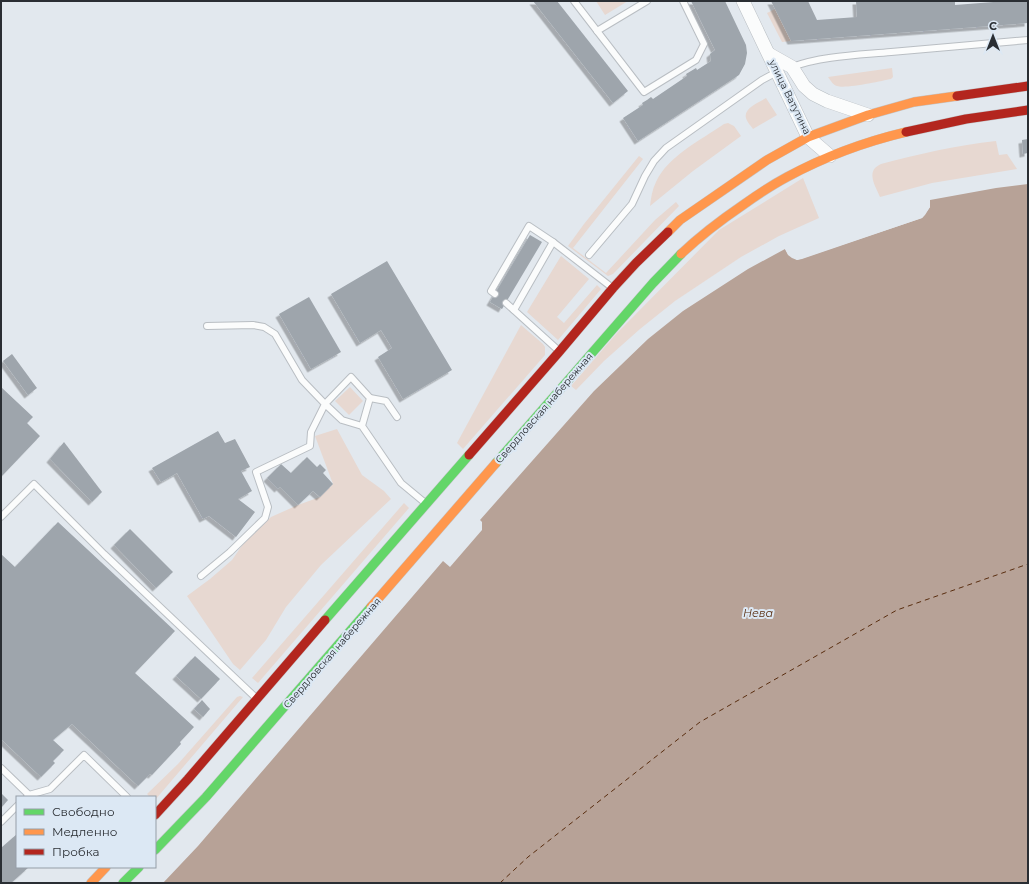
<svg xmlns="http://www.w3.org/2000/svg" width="1029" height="884" font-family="Montserrat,sans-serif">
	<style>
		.green { fill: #e7d8d1 }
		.water { fill: #b7a297 }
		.pier { fill: #e2e8ee }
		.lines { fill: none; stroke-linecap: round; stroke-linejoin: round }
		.ferry { stroke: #592d0f; stroke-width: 1; stroke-dasharray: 5 4; stroke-linecap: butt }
		.building { fill: #9ea5ac; filter: url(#shadow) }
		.lane-casing { stroke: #b9bec3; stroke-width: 8 }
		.street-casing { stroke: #b9bec3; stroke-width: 14 }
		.fast-casing { stroke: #c2c5c8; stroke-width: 10 }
		.slow-casing { stroke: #c2c5c8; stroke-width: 10 }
		.jam-casing { stroke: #c2c5c8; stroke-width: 10 }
		.lane { stroke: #fbfcfc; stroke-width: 6 }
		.street { stroke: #fbfcfc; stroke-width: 13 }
		.fast { stroke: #63d668; stroke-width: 9 }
		.slow { stroke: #ff974d; stroke-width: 9 }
		.jam { stroke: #b3261e; stroke-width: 9 }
		.labels { text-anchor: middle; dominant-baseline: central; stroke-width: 4; stroke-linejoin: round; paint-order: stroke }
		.street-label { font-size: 10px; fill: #2a2e33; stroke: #dce8f4 }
		.water-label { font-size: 11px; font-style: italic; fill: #592d0f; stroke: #dce8f4 }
	</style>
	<defs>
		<filter id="shadow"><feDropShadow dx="-3.5" dy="3.5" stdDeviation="0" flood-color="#0004"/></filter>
	</defs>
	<rect width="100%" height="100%" fill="#e2e8ee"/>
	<g class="green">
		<polygon points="596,1 628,1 605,15"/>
		<polygon points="775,9 791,41 782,42 767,13"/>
		<path d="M 892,68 L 893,77 L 891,79 C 881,81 846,89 837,86 C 833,85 831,81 828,77 Z"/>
		<path d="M 766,98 L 777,115 L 753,129 C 751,126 747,122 746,118 C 743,108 760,102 766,98 Z"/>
		<path d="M 728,123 L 734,126 L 741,136 L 693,171 L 650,206 C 651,198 652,190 656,182 C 668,156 701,140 724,124 Z"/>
		<path d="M 996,141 L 999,155 L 1007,154 L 1017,169 L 932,183 L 880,197 C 877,189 868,176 875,168 C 877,166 879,165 881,164 C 919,154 957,145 996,141 Z"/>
		<polygon points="639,156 643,159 573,248 606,273 655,220 676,202 679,206 613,274 608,276 568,246 584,224"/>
		<polygon points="803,178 819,218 779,236 741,257 675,301 640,329 604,361 576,390 571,386 617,333 719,230"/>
		<polygon points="561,256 589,279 557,317 564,323 597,285 601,289 558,340 527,312"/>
		<polygon points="521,325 543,344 545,347 545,355 463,449 457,443"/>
		<polygon points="350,387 363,401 349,415 335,401"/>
		<polygon points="337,429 362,475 384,491 391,499 321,565 286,607 266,640 240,670 233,664 187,596 210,579 232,560 243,544 271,517 298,505 320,497 333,484 315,436"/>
		<polygon points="404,503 409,508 258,683 252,678"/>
		<polygon points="240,696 243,697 155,800 155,797 150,797 147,794 178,764 237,697"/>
	</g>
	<polygon class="water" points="1028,184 1028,883 163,883 198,846 443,561 450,567 482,530 482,522 480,520 594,391 648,339 683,311 748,269 785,249 788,254 797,260 922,218 930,207 930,200 996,188"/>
	<polygon class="pier" points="928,200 930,200 930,207 925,215 922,218 802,259 797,260 792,258 788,255 785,249 787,248 793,256 797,258 801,257 921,216 926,210 928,206"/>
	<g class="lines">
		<polyline class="ferry" points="500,883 528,857 700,722 897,610 1028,564"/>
	</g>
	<g class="building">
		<polygon points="533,1 557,1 628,91 613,103"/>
		<polygon points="691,1 725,1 746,45 747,53 745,64 739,75 638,141 623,118 643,105 642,103 647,100 651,97 653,99 687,76 686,74 696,68 697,70 711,61 710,54 715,50"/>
		<polygon points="771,1 808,1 817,20 857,17 856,1 955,1 955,5 1006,1 1028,1 1028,23 791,41"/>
		<polygon points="1028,139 1028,153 1023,154 1022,140"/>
		<polygon points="530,235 542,242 502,309 490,302"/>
		<polygon points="387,261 452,370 403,399 378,357 392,348 381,330 360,343 331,294"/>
		<polygon points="309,297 341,352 311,369 279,314"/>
		<polygon points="12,354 37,388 28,395 3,361"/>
		<polygon points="1,387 33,417 27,423 40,436 1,477"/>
		<polygon points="218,431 225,443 235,439 250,467 241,471 252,491 238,499 255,512 236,537 209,516 203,519 177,473 161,482 152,468"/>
		<polygon points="64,442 102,492 92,502 50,459"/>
		<polygon points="307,457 317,467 320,464 326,470 323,473 333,484 320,497 313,491 298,505 280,487 278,489 267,478 281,464 291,473"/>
		<polygon points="58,522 175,631 135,673 194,727 180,742 181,744 152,775 150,774 138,786 72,724 53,740 64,750 53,761 55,763 41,777 1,739 1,554 15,567"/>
		<polygon points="130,529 173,572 156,588 114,545"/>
		<polygon points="195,656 220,679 201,699 176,676"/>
		<polygon points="202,700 210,709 203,717 194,709"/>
		<polygon points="1,793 8,800 1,808"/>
		<polygon points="17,834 17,867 29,867 11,883 1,883 1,848"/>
	</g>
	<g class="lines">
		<g class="lane-casing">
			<g id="lane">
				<polyline points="574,1 644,92 696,60 704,44 683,1"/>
				<polyline points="597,31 647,1"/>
				<path d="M 792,67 C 821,56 859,55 891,52 C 937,48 982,44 1028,40"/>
				<polyline points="589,255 632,204 645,176 654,161 666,148 762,80 777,72"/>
				<polyline points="495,294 491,291 529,226 553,242 610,286"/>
				<polyline points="506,303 558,350"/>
				<polyline points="514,310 553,242"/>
				<polyline points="370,398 386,401 397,417"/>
				<polyline points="362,426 342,420 325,404 351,377 370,398 362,426 401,483 424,502"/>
				<polyline points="1,517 34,484 104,554 255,697"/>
				<polyline points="201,576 230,552 265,518 268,507 256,472 310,446 311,432 325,404 302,380 275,334 264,327 253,325 207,326"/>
				<polyline points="1,768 29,795"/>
				<polyline points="27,797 29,795 50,789 84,755 127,797"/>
				<polyline points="1,822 17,806"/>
			</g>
		</g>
		<g class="street-casing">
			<g id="street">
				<polyline points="743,1 808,137 830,156"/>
				<polyline points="769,54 792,67 804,86 813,94 827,101 868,115"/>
			</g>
		</g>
		<g class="fast-casing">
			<g id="fast">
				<polyline points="496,463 653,283 681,254"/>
				<polyline points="325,620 469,455"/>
				<polyline points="155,850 206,797 371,607"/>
				<polyline points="123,883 139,867"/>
			</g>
		</g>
		<g class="slow-casing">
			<g id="slow">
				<polyline points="668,232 680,220 767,160 808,137 868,115 914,102 957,96"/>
				<path d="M 681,254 C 700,236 721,220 743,205 C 757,195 772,185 787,177 C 824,157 864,142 906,132"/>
				<polyline points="371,607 496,463"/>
				<polyline points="91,883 106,867"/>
			</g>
		</g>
		<g class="jam-casing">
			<g id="jam">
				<polyline points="957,96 1028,86"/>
				<polyline points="906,132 966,119 1028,110"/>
				<polyline points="469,455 559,352 613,288 636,263 668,232"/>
				<polyline points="155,815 188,779 325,620"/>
			</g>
		</g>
		<use href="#lane" class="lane"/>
		<use href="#street" class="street"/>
		<use href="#fast" class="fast"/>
		<use href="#slow" class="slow"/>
		<use href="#jam" class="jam"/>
	</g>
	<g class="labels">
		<g class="street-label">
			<text transform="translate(790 97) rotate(64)">улица Ватутина</text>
			<text transform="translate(544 408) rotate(-49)">Свердловская набережная</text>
			<text transform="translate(332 653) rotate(-49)">Свердловская набережная</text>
		</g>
		<g class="water-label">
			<text x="758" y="613">Нева</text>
		</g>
	</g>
	<rect width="1029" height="884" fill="none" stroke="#2a2e33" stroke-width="4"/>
	<rect x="16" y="796" width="140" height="72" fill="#dce8f4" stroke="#959ea7"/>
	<rect x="24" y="809" width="20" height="6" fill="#63d668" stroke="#959ea7"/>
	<text x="52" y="816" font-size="12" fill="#2a2e33">Свободно</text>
	<rect x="24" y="829" width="20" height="6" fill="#ff974d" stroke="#959ea7"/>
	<text x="52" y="836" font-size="12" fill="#2a2e33">Медленно</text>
	<rect x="24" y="849" width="20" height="6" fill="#b3261e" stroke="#959ea7"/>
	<text x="52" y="856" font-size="12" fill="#2a2e33">Пробка</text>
	<g transform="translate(993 36)" stroke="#dce8f4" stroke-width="3" paint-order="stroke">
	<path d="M0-3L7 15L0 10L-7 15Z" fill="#2a2e33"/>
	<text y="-6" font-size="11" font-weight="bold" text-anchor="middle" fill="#2a2e33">С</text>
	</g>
</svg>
